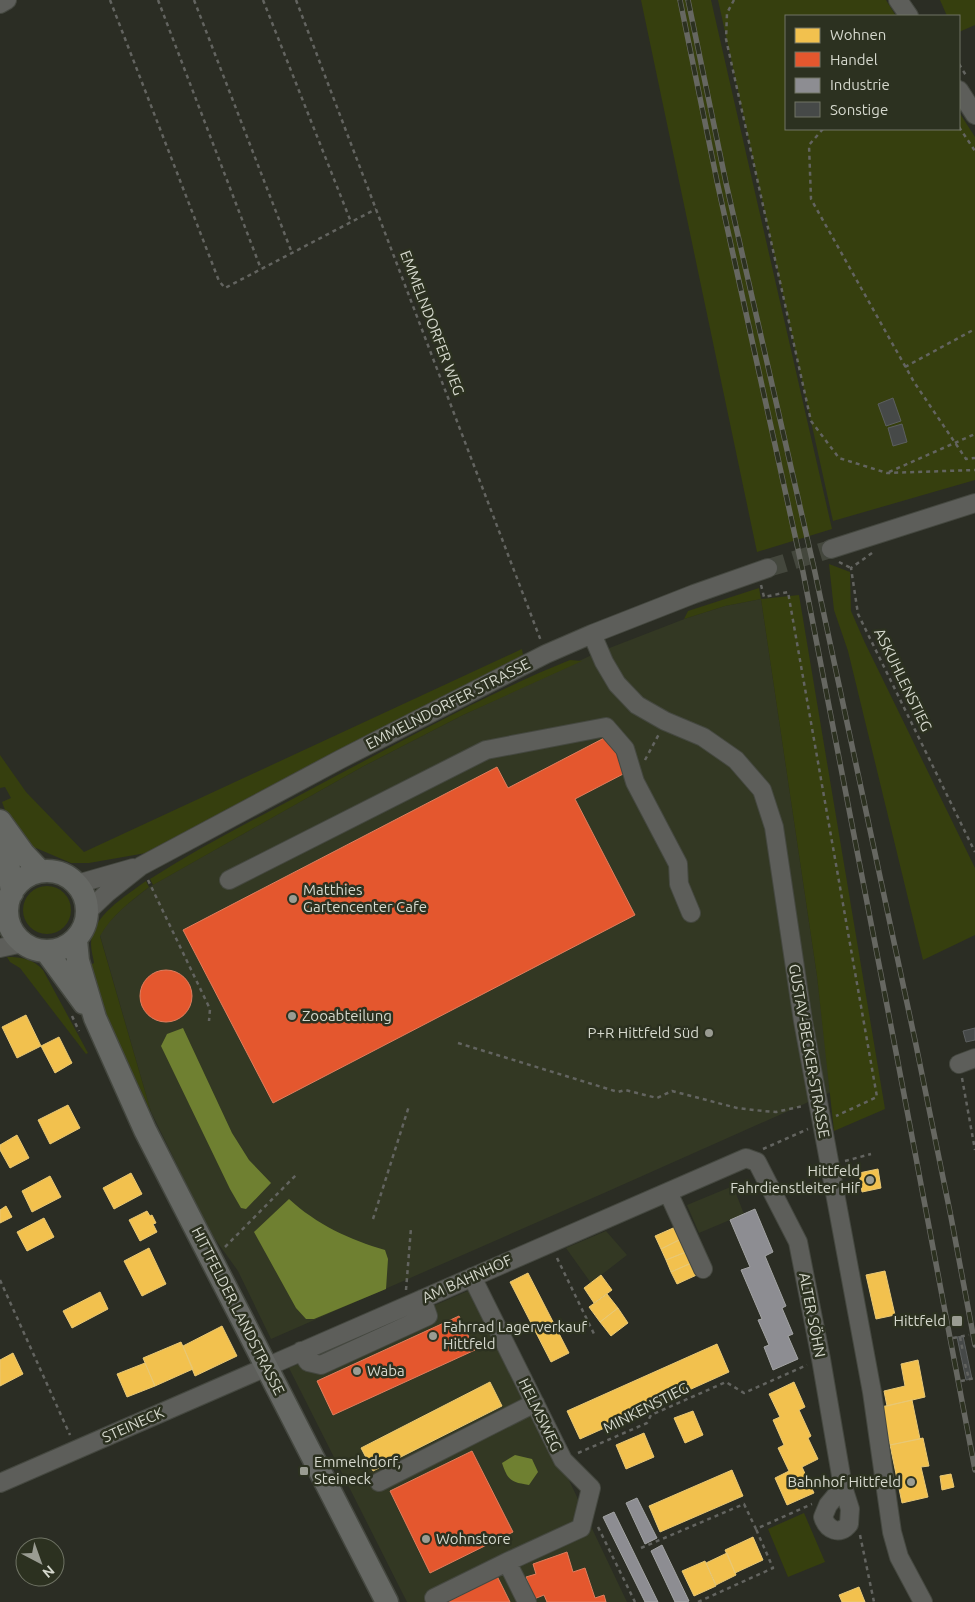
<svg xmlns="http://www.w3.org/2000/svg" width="975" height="1602" viewBox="0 0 975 1602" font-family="Ubuntu,sans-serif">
  <rect width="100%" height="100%" fill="#2b2d24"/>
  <path fill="#333823" d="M761 599 817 976 831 1092 604 1193 271 1339 238 1271 210 1232 151 1112 100 935 107 924 124 907 149 887 362 767 463 715 594 654 687 618 725 606Z
    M733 1186 744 1214 699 1233 687 1205Z
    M606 1231 627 1255 591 1283 566 1248Z
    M477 1287 627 1602H407L289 1368Z"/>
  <path fill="#363f0e" d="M641 0H711L832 529 757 552Z
    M718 0H886L896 16H786V129H959V112L975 137V480L833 521Z
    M940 0H975V25L959 32V16H947Z
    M829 564 850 572 851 611 865 643 975 868V935L923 960 848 651 834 610Z
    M759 588 761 599 799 595 885 1109 834 1131 817 976 761 599 725 606 684 619 688 611Z
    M522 649 523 655 146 853 89 863H71L36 848H30L8 818 2 802 11 798 5 787 0 788V755L26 792 84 852Z
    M570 660 582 661 463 715 362 767 153 885 150 879C208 842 271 811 332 778 410 737 488 693 570 660Z
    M146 881 149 887C130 902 112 915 100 936L151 1112 103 1010 86 967 94 963C93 957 91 950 91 944 91 916 126 896 146 881Z
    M23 910a24 24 0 1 1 48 0a24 24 0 1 1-48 0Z
    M7 957C22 957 33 959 43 970L88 1053 86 1054 20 968 10 962Z
    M804 1513 825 1562 788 1577 768 1529Z"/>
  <path fill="#6f8031" d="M183 1028 232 1133 249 1160 271 1183 246 1209 241 1208 230 1189 161 1046 167 1034Z
    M289 1199C316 1224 350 1240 385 1250L388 1259 386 1289 314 1319H306L296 1308 254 1232Z
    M515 1455 532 1459 538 1472 529 1485C511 1482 508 1481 502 1463Z"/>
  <path fill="#f2c14e" stroke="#e9c874" d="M26 1015 41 1046 17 1058 2 1027Z
    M59 1037 72 1063 55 1073 41 1046Z
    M68 1105 80 1128 50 1144 38 1120Z
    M17 1135 29 1158 10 1168 0 1150V1145Z
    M878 1169 881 1188 862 1192 859 1173Z
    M131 1173 142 1194 114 1209 103 1188Z
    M50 1176 61 1197 32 1212 22 1191Z
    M6 1206 12 1217 0 1223V1210Z
    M147 1211 150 1216 152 1215 156 1223 153 1224 157 1232 140 1241 129 1220Z
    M44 1218 54 1237 27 1251 17 1232Z
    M680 1225 685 1237 661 1249 655 1236Z
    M685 1237 691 1250 666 1260 661 1249Z
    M149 1248 166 1284 142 1296 124 1261Z
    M691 1250 696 1261 671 1272 666 1260Z
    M696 1261 701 1273 677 1284 671 1272Z
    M885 1271 895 1315 876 1319 866 1275Z
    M528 1273 569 1353 551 1362 510 1282Z
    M601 1275 612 1290 594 1303 584 1288Z
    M100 1292 108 1309 72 1328 63 1311Z
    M607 1294 618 1308 600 1322 589 1307Z
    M618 1308 628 1323 611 1336 600 1322Z
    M222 1326 237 1356 195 1376 183 1346Z
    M181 1342 193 1369 155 1386 143 1358Z
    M717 1344 729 1372 580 1439 567 1411Z
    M13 1353 23 1374 0 1386V1360Z
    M918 1360 925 1397 887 1406 884 1391 905 1386 901 1364Z
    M145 1363 155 1386 127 1397 117 1374Z
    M490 1382 502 1406 373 1471 361 1448Z
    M794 1382 805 1407 799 1410 811 1436 808 1438 818 1459 802 1467 814 1493 787 1505 775 1478 789 1471 778 1448 784 1445 773 1420 780 1417 769 1394Z
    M912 1400 920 1439 890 1445 881 1407Z
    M693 1411 703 1435 685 1443 674 1418Z
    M644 1433 654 1457 626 1469 616 1445Z
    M923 1438 929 1466 921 1467 928 1497 902 1503 890 1445Z
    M732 1470 743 1496 660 1532 649 1506Z
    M951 1474 954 1487 942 1490 940 1476Z
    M753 1537 763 1560 735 1573 725 1550Z
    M727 1553 736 1575 716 1585 706 1563Z
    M705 1561 716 1586 694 1596 682 1571Z
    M859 1587 865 1602H842L839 1595Z"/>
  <path fill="#e4572e" stroke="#e07e5e" d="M608 736 627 772 575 799 635 915 273 1103 183 930 497 767 508 788Z
    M140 996a26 26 0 1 1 52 0a26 26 0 1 1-52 0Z
    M459 1316 475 1350 333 1415 317 1381Z
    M472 1451 513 1532 430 1573 390 1491Z
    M567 1552 573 1572 585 1568 595 1598 604 1595 606 1602H547L544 1595 534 1599 526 1577 536 1574 533 1564Z
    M497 1576 510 1602H445Z"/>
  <path fill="#8d8d92" stroke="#a3a4a4" d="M755 1209 773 1252 765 1256 786 1306 782 1308 793 1334 788 1336 798 1359 773 1370 764 1347 769 1345 758 1320 762 1319 741 1270 750 1267 730 1220Z
    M637 1498 657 1538 645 1544 626 1503Z
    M614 1512 658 1602H645L603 1517Z
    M662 1545 689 1601 687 1602H675L651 1551Z"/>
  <path fill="#464948" stroke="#5c5f5f" d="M893 398 901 421 886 426 878 404Z
    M902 424 907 442 893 446 888 428Z
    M975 1028V1040L966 1042 963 1031Z
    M963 1336 972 1379 966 1380 957 1337Z"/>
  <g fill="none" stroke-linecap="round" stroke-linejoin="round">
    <path stroke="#44473d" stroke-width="18" stroke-dasharray="18 9" stroke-linecap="butt" d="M768 568 831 549"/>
    <defs>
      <path id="minor" d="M898 0 909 16
        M0 4 7 0
        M959 90 975 115
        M831 549 975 503
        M592 634 604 662 617 684 637 705 665 721 703 737 736 760 762 790 774 827 803 1021 872 1392 892 1532 899 1557 923 1602
        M229 880 486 750 606 727 625 749 635 782 678 864 679 884 691 913
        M77 884 133 868
        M88 911 107 893 141 866 341 759 546 654 592 634 694 594 768 568
        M0 922 8 914
        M0 948 23 943
        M959 1064 975 1058
        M668 1192 703 1269
        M301 1351 308 1362 321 1365 428 1316 422 1299
        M379 1482 535 1403
        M0 1483 746 1158 757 1162 798 1242 821 1359 843 1487 850 1509 849 1524C840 1536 827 1530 823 1517L828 1505 843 1487
        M507 1562 527 1602
        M436 1602 434 1598 507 1562 581 1528 591 1488 563 1460 472 1277"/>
      <path id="major" d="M0 821 23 853 40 871
        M0 841 8 861 12 893
        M7 911a40 40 0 1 1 80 0a40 40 0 1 1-80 0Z
        M76 940 78 961 95 1018 145 1130 387 1602
        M46 951 84 1003"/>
    </defs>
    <use href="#minor" stroke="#454840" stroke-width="20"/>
    <use href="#major" stroke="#454840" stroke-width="25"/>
    <path stroke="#636460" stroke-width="2.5" stroke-dasharray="4 4" stroke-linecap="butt" d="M110 0 219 281 225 288 376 209
      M158 0 261 269
      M194 0 292 253
      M263 0 351 222
      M296 0 541 641
      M734 0 727 13 726 39 811 421 839 458 887 473 975 470
      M959 64 967 77
      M959 127 975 151
      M823 129 809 145 811 199 914 382 966 459 975 458
      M905 367 975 329
      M889 472 975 434
      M872 553 851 568 858 614 975 852
      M839 562 851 568
      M761 585 764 597 788 592 877 1097 836 1116
      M645 760 659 734
      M56 863 69 870
      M148 880 210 1009 209 1021
      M72 1016 79 1031
      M458 1043 618 1092 625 1090 657 1098 672 1091 737 1108 763 1111 776 1112 803 1106
      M962 1078 975 1150
      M763 1149 808 1129
      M845 1161 871 1154
      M373 1219 409 1106
      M225 1247 296 1175
      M557 1258 595 1336
      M0 1280 70 1435
      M406 1290 411 1228
      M960 1337 963 1352
      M953 1338 969 1335
      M965 1364 969 1379
      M961 1381 975 1378
      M578 1453 647 1423 651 1415 726 1382 744 1393 807 1365
      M858 1486 869 1481
      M598 1527 635 1602
      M860 1535 874 1602
      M641 1548 744 1504 756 1529 812 1504
      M698 1602 773 1568 756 1529"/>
    <use href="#minor" stroke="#5d5e5a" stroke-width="18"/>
    <use href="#major" stroke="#666864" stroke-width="22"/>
    <defs>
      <path id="rail" d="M680 0 718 186 803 572 896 1052 975 1470
        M688 0 726 183 814 568 916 1045 951 1217 975 1345"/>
    </defs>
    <use href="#rail" stroke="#666761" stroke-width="5.5"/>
    <use href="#rail" stroke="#2c3120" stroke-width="4" stroke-dasharray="11" stroke-linecap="butt"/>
  </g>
  <g fill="#9a9c92" stroke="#2c3120" stroke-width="2">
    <circle cx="293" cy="899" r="5"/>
    <circle cx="292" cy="1016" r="5"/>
    <circle cx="709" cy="1033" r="5"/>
    <circle cx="870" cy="1180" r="5"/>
    <rect x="951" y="1315" width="12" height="12" rx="2.5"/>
    <circle cx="433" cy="1336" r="5"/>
    <circle cx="357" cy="1371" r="5"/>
    <rect x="299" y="1466" width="10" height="10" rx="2.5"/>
    <circle cx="911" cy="1482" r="5"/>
    <circle cx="426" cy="1539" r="5"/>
  </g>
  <g text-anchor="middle" stroke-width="5" stroke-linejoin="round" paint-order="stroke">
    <g font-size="15" fill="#d5d8cd" stroke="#2c3120">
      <text transform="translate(432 323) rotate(69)" y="5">EMMELNDORFER WEG</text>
      <text transform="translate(903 680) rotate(64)" y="5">ASKUHLENSTIEG</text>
      <text transform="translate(448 704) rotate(-27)" y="5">EMMELNDORFER STRASSE</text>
      <text transform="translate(809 1051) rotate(80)" y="5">GUSTAV-BECKER-STRASSE</text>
      <text transform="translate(467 1279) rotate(-24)" y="5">AM BAHNHOF</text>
      <text transform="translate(238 1311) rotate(63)" y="5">HITTFELDER LANDSTRASSE</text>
      <text transform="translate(812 1315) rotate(79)" y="5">ALTER SÖHN</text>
      <text transform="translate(646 1408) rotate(-27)" y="5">MINKENSTIEG</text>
      <text transform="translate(540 1415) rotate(64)" y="5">HELMSWEG</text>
      <text transform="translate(133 1425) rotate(-24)" y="5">STEINECK</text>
    </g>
    <g font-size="15" fill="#d5d8cd" stroke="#2c3120" text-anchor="start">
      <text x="303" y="895">Matthies<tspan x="303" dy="17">Gartencenter Cafe</tspan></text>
      <text x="302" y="1021">Zooabteilung</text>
      <text x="699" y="1038" text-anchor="end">P+R Hittfeld Süd</text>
      <text x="860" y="1176" text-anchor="end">Hittfeld<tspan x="860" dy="17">Fahrdienstleiter Hif</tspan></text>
      <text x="946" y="1326" text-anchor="end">Hittfeld</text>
      <text x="443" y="1332">Fahrrad Lagerverkauf<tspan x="443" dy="17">Hittfeld</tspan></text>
      <text x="367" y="1376">Waba</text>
      <text x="314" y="1467">Emmelndorf,<tspan x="314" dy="17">Steineck</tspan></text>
      <text x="901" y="1487" text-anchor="end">Bahnhof Hittfeld</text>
      <text x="436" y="1544">Wohnstore</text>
    </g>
  </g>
  <rect x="785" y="15" width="175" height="115" fill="#2c3120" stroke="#707465"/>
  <rect x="795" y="28" width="25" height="15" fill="#f2c14e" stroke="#707465"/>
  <text x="830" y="40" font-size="15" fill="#d5d8cd">Wohnen</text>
  <rect x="795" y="52" width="25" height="15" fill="#e4572e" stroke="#707465"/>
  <text x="830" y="65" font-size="15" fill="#d5d8cd">Handel</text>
  <rect x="795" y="78" width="25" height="15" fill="#8d8d92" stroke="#707465"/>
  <text x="830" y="90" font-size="15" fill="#d5d8cd">Industrie</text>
  <rect x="795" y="102" width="25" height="15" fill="#464948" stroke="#707465"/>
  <text x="830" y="115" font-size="15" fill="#d5d8cd">Sonstige</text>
  <g transform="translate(40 1562) rotate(139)"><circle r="24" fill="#2c3120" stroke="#707465"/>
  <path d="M0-4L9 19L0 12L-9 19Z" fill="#9a9c92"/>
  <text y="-8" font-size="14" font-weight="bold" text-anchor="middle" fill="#d5d8cd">N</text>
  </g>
</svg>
